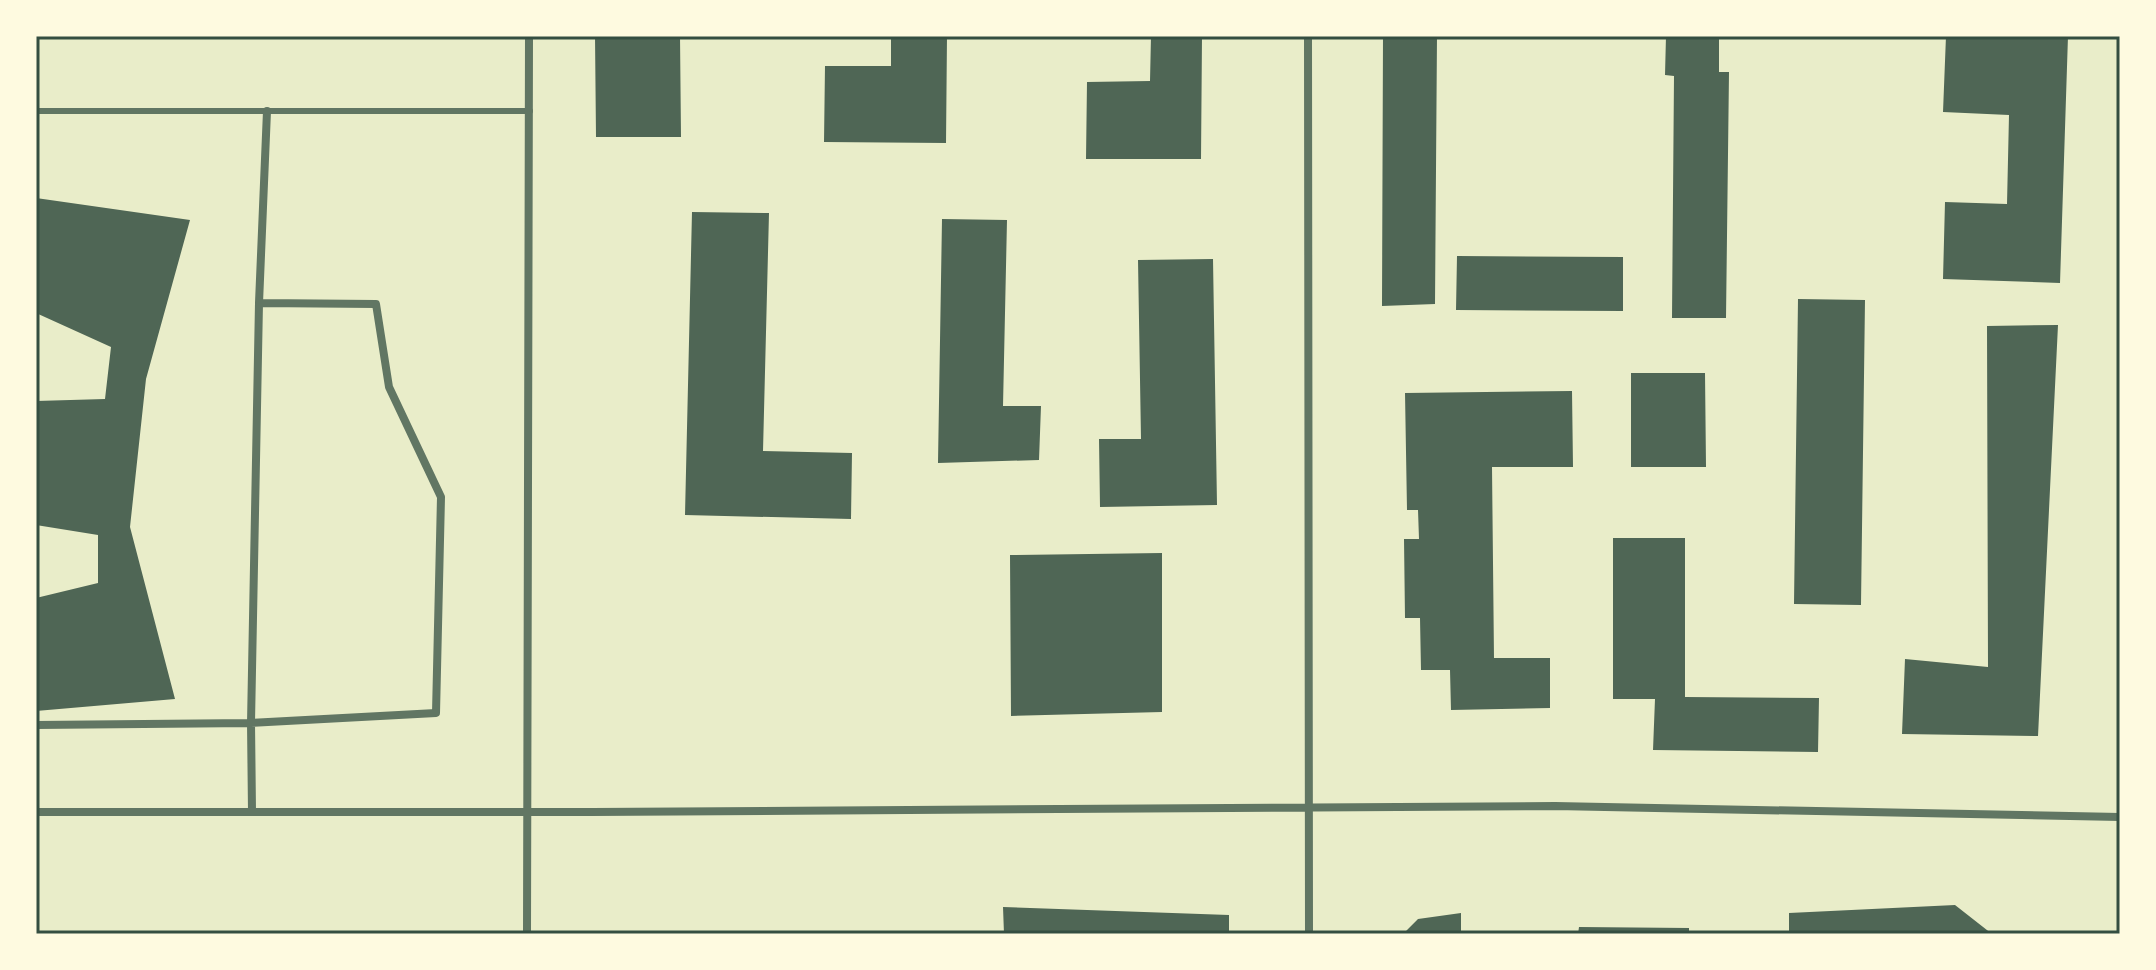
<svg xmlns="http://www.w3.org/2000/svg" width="2156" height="970" viewBox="0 0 2156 970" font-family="'PT Sans Narrow',sans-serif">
  <rect width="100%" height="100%" fill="#e9edc9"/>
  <path fill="#4f6655" d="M595 36H680L681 137H596Z
    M891 36H947L946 143 824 142 825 66H891Z
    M1151 36H1202L1201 159H1086L1087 82 1150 81Z
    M1383 36H1437L1435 304 1382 306Z
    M1666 36H1719V72H1729L1726 318H1672L1674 76 1665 75Z
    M1946 36H2068L2060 283 1943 279 1945 202 2007 204 2009 115 1943 112Z
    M36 198 190 220 146 379 130 527 175 699 36 711V598L98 583V535L36 525V401L105 399 111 347 36 313Z
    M692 212 769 213 763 451 852 453 851 519 685 515Z
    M942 219 1007 220 1003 406H1041L1039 460 938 463Z
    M1457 256 1623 257V311L1456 310Z
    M1213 259 1217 505 1100 507 1099 439H1141L1138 260Z
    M1798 299 1865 300 1861 605 1794 604Z
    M2058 325 2038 736 1902 734 1905 659 1988 667 1987 326Z
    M1631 373H1705L1706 467H1631Z
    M1572 391 1573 467H1492L1494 658H1550V708L1451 710 1450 670H1421L1420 618H1405L1404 539H1419L1418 510H1407L1405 393Z
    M1613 538H1685V697L1819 698 1818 752 1653 750 1655 699H1613Z
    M1162 553V712L1011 716 1010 555Z
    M1955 905 1992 934H1789V913Z
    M1003 907 1229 915V934H1004Z
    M1461 913V934H1403L1418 919Z
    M1579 927 1689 928V934H1578Z"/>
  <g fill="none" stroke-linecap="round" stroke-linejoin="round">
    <path stroke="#617663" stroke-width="6" d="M36 111H530"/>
    <path stroke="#617663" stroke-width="8" d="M1308 36 1309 934
      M36 725 251 723 436 713 441 497 389 387 376 304 259 303 267 111
      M252 811 251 723 259 303
      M36 812H592L1555 806 2120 817
      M527 934 529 36"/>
  </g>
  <rect width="2156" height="970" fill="none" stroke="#fefae0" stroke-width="76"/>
  <rect x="38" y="38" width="2080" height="894" fill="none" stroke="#344e41" stroke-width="3"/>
</svg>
